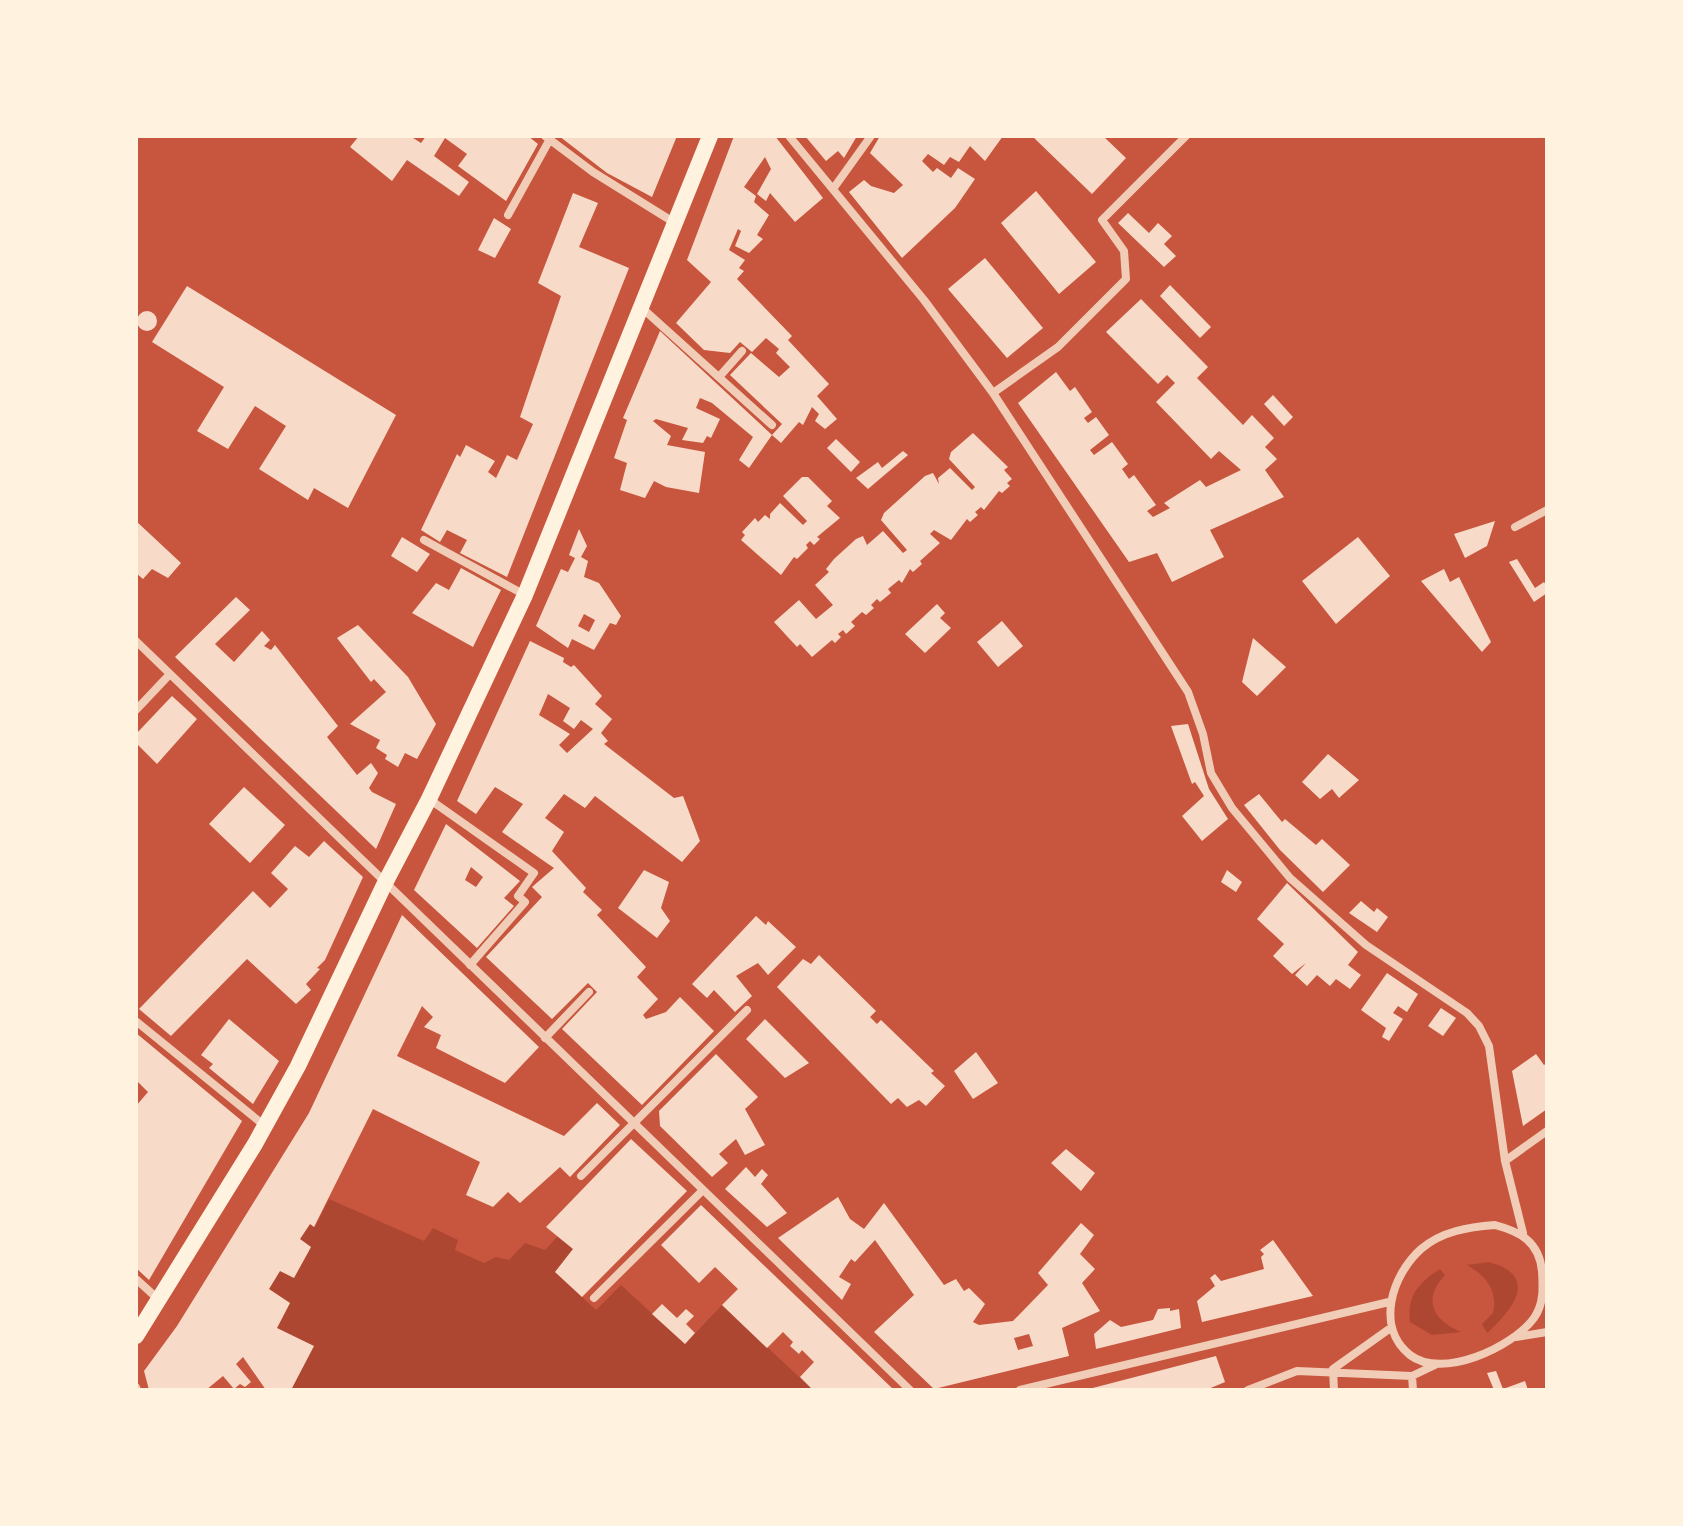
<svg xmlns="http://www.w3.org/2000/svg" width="1683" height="1526" viewBox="0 0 1683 1526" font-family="Lora,serif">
  <rect width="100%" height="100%" fill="#c8553d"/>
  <path fill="#ae4732" d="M329 1199 424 1241 433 1228 458 1240 455 1250 484 1263 496 1257 509 1260 525 1243 545 1250 558 1236 573 1249 555 1272 596 1310 621 1285 685 1344 722 1305 813 1390H291L313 1347 277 1328 290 1303 269 1289 280 1271 294 1277 311 1248 300 1239 310 1224 315 1227Z
    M1489 1262C1540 1276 1513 1309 1487 1333L1482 1324 1493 1313C1498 1290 1486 1276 1467 1265Z
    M1440 1269 1445 1275C1422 1300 1433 1320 1461 1332L1432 1335 1410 1322C1407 1296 1418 1283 1440 1269Z"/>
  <path fill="#f7dbc8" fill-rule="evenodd" d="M359 136H410L421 143 426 136H528L538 144 506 201 458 166 467 154 445 138 434 156 469 182 459 196 407 160 392 181 350 147Z
    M559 136H677L652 197 607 173Z
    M734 136H775L823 198 795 222 770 193 766 201 757 194 771 169 765 157 744 187 756 196 754 202 769 215 757 235 763 239 749 253 735 246 741 231 738 229 729 250 745 260 739 268 744 271 737 279 792 336 788 340 829 384 817 396 837 419 825 429 815 421 819 414 812 407 803 425 799 422 781 443 772 435 782 424 730 375 751 353 779 377 790 367 776 353 779 349 766 338 752 352 740 342 730 353 704 350 676 323 711 282 687 260Z
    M805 136H857L844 158 838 151 826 161Z
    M880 136H1003L985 161 970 146 959 162 950 157 944 165 928 154 922 161 933 172 937 168 951 178 958 168 975 179 955 208 902 258 849 192 864 180 871 186 894 193 903 185 870 153Z
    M1032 136H1103L1126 158 1092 194Z
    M1036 191 1096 262 1059 294 1001 223Z
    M573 193 598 203 579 247 629 268 507 577 460 553 467 540 447 530 440 542 421 530 457 454 460 457 466 445 495 461 488 472 496 478 507 455 517 460 533 424 520 417 561 296 538 283Z
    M1128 213 1149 233 1158 223 1172 236 1164 244 1176 256 1164 267 1118 223Z
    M494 218 511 229 495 258 478 250Z
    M985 258 1043 328 1007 358 948 289Z
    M1170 285 1211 327 1200 338 1160 296Z
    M187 286 396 415 348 508 314 488 308 500 259 469 286 426 255 406 228 449 197 431 224 387 152 342Z
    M1141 299 1208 367 1197 378 1243 425 1252 415 1274 438 1265 447 1277 459 1265 470 1284 497 1210 530 1224 557 1172 582 1157 553 1129 562 1018 403 1056 372 1070 391 1075 387 1092 412 1084 418 1088 423 1096 417 1109 435 1090 450 1094 455 1112 442 1128 464 1122 469 1129 479 1134 475 1156 505 1147 511 1153 517 1170 508 1164 503 1200 480 1206 487 1241 470 1219 451 1211 459 1156 402 1175 383 1167 375 1158 384 1106 332Z
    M137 321a10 10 0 1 1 20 0a10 10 0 1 1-20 0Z
    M660 331 772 435 749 468 739 460 753 437 712 403 700 398 696 408 720 419 711 438 707 436 703 443 682 440 688 428 656 419 653 421 671 436 667 445 705 452 699 493 666 487 654 481 645 498 620 490 627 463 614 458 627 420 623 418Z
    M1273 395 1293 417 1284 426 1264 404Z
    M973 433 1008 467 1004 470 1012 479 1007 483 1010 486 1002 493 999 491 984 510 981 507 975 512 978 515 970 522 967 519 951 540 934 530 930 534 940 543 920 561 922 564 913 572 910 569 902 583 899 580 888 589 891 593 880 602 877 599 871 605 874 608 866 615 862 612 851 622 855 626 846 634 843 630 838 634 841 637 835 643 832 640 812 657 800 644 797 647 774 622 799 600 816 619 833 605 815 585 829 572 826 569 834 559 856 539 863 536 867 545 883 531 903 553 907 550 881 520 884 513 925 476 933 473 939 484 938 478 950 468 972 490 975 487 949 459 951 452Z
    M836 439 860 462 851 472 827 448Z
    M903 451 908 455 868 489 856 478 878 462 882 468Z
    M802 477H808L832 501 827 506 840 518 817 537 820 539 814 545 810 541 806 545 808 548 797 559 794 557 781 575 741 540 745 535 742 532 755 518 758 522 765 515 770 519V514L780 503 803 525 807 521 783 496Z
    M136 521 181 563 168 578 152 569 143 579 136 573Z
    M1495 521 1487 546 1465 558 1454 534Z
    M579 529 587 546 581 557 588 561 584 577 599 583 621 616 616 625 610 623 594 650 572 639 568 648 536 626 561 569 568 572 575 558 569 555ZM584 614 595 620 589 632 578 626Z
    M402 537 430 554 417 572 391 556Z
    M1358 537 1390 576 1336 624 1302 581Z
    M1517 559 1535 588 1544 582 1547 587V593L1534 602 1509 562Z
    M461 568 501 590 473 647 412 613 436 583 449 590Z
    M1444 569 1450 582 1459 577 1491 642 1482 652 1421 581Z
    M236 597 250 610 215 644 234 662 262 631 270 640 264 646 271 650 275 645 338 726 327 737 357 775 371 763 378 773 369 788 372 792 396 804 376 849 175 657Z
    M937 604 945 613 940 618 951 628 925 653 905 634Z
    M1002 621 1023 646 998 667 977 642Z
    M358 625 408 677 436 724 417 759 405 753 398 767 385 759 387 755 376 748 380 740 350 724 386 692 374 679 371 682 337 638Z
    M1253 638 1286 667 1257 696 1242 682Z
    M530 641 564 658 563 662 571 667 574 665 602 696 595 704 612 719 601 733 608 741 604 744 674 798 683 796 700 841 682 862 595 796 585 808 564 794 545 818 564 832 552 851 586 888 583 892 602 910 597 915 646 967 637 977 658 999 643 1015 646 1019 666 1012 680 997 714 1031 642 1105 562 1029 597 992 588 983 552 1019 486 957 542 897 532 887 554 868 502 832 523 804 495 787 476 814 457 801ZM548 694 570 708 563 721 574 729 581 720 593 729 567 753 559 745 570 734 539 715Z
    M172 696 197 719 157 764 136 743V734Z
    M1188 724 1209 789 1228 819 1202 841 1182 816 1204 796 1195 782 1192 784 1171 726Z
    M1328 754 1359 780 1339 798 1332 789 1320 799 1302 782Z
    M244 787 285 825 250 863 209 824Z
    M1259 794 1282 822 1285 819 1316 845 1322 839 1350 865 1323 892 1280 850 1244 805Z
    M446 824 520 881 504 898 514 906 477 948 414 890ZM471 867 483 877 476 887 465 880Z
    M324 841 363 877 325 960 317 968 320 969 306 984 311 990 296 1004 247 959 171 1036 139 1009 253 891 270 908 288 889 271 873 295 846 309 857Z
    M644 870 669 882 661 908 670 921 657 938 618 908Z
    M1227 870 1242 882 1236 892 1221 882Z
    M1287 883 1358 952 1348 965 1361 975 1350 989 1336 979 1330 986 1317 975 1307 986 1295 975 1306 963 1292 974 1273 956 1284 944 1257 919Z
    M1361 901 1374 912 1377 908 1388 917 1377 932 1349 913Z
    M402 915 539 1047 505 1083 436 1048 441 1035 424 1027 433 1017 422 1006 397 1056 564 1136 597 1103 620 1125 570 1177 560 1167 520 1203 508 1192 493 1207 466 1195 480 1162 373 1109 314 1227 310 1224 300 1239 311 1247 294 1278 280 1271 269 1289 290 1303 277 1328 314 1346 291 1390H266L243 1357 236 1364 251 1382 245 1387 240 1384 234 1389 223 1376 206 1390H149L144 1371 177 1326 309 1113Z
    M756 916 766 925 768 921 796 947 768 975 758 963 736 976 752 996 735 1012 714 990 707 998 692 984Z
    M819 955 876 1011 870 1017 877 1024 881 1020 934 1071 931 1073 945 1086 926 1106 919 1100 907 1107 898 1098 891 1104 777 987 803 959 811 964Z
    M1387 973 1418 994 1407 1012 1398 1006 1393 1013 1403 1019 1389 1041 1382 1037 1386 1028 1361 1010Z
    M1441 1008 1456 1018 1443 1036 1428 1026Z
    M229 1019 279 1061 253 1104 209 1068 213 1064 201 1055Z
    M765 1019 809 1063 785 1078 746 1039Z
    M136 1033 242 1121 149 1280 136 1268V1106L148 1092 136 1080Z
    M976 1052 998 1083 973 1099 954 1071Z
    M716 1054 758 1097 745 1109 765 1145 745 1155 736 1139 719 1154 728 1163 712 1177 660 1126 659 1111Z
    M1536 1054 1544 1065 1547 1063V1109L1523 1126 1512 1071Z
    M631 1139 687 1191 582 1297 555 1272 573 1249 546 1227Z
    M1066 1149 1095 1173 1081 1191 1051 1163Z
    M746 1167 755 1177 762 1169 768 1175 761 1184 787 1213 767 1227 725 1189Z
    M838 1197 850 1219 864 1229 884 1203 944 1285 956 1279 964 1291 969 1288 985 1304 973 1322 979 1325 1013 1321 1048 1285 1038 1273 1081 1223 1094 1235 1080 1254 1095 1269 1082 1283 1100 1311 1062 1328 1069 1356 934 1389 874 1332 914 1295 875 1240 855 1262 851 1259 839 1277 851 1284 842 1300 778 1238ZM1029 1334 1033 1346 1018 1350 1014 1338Z
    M701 1205 894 1390H813L800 1377 814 1362 802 1350 799 1354 790 1346 793 1342 783 1332 767 1348 722 1305 738 1289 715 1267 699 1283 661 1245Z
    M1273 1240 1313 1296 1202 1322 1197 1301 1215 1286 1210 1278 1215 1274 1221 1281 1264 1269 1261 1257 1264 1254 1260 1250Z
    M662 1304 677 1318 686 1309 694 1316 686 1324 695 1333 685 1344 652 1314Z
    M1170 1308V1311L1179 1309 1181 1328 1096 1349 1094 1334 1110 1320 1121 1327 1153 1320 1158 1309Z
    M1216 1356 1225 1382 1206 1390H1085Z
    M1496 1371 1503 1389 1525 1381 1528 1390H1494L1487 1373Z"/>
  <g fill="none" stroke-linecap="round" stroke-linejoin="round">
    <path stroke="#f1ccb7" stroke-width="8" d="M545 136 593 172 675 223
      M789 136 924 300 993 393 1188 692 1203 734 1211 773 1232 808 1290 878 1366 945 1467 1013 1479 1026 1489 1046 1505 1161 1523 1233
      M833 189 871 136
      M508 215 550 139
      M642 308 772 425
      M719 377 742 351
      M993 393 1058 347 1126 279 1124 251 1102 220 1186 136
      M1515 527 1547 510
      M424 540 525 595
      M136 641 910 1390
      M136 710 170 674
      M429 799 534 873 518 896 525 902 470 965
      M137 1022 265 1126
      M545 1038 589 992
      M1505 1161 1547 1131
      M581 1176 747 1010
      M1495 1225C1521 1232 1539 1242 1542 1271 1543 1287 1544 1304 1534 1318 1513 1347 1442 1380 1410 1355 1375 1327 1392 1275 1421 1249 1442 1231 1469 1227 1495 1225Z
      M136 1279 158 1299
      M594 1298 703 1190
      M1516 1337 1547 1332
      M1333 1369 1392 1327
      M1333 1370 1334 1390
      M1412 1376 1413 1390
      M136 1387 137 1390
      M1020 1390 1389 1302
      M1248 1390 1297 1371 1412 1376 1437 1364"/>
    <path stroke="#fff3e0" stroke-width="16" d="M136 1336 255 1144 298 1066 385 883 429 799 525 595 710 136"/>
  </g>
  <rect width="1683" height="1526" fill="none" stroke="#fff3e0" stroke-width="276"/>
</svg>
